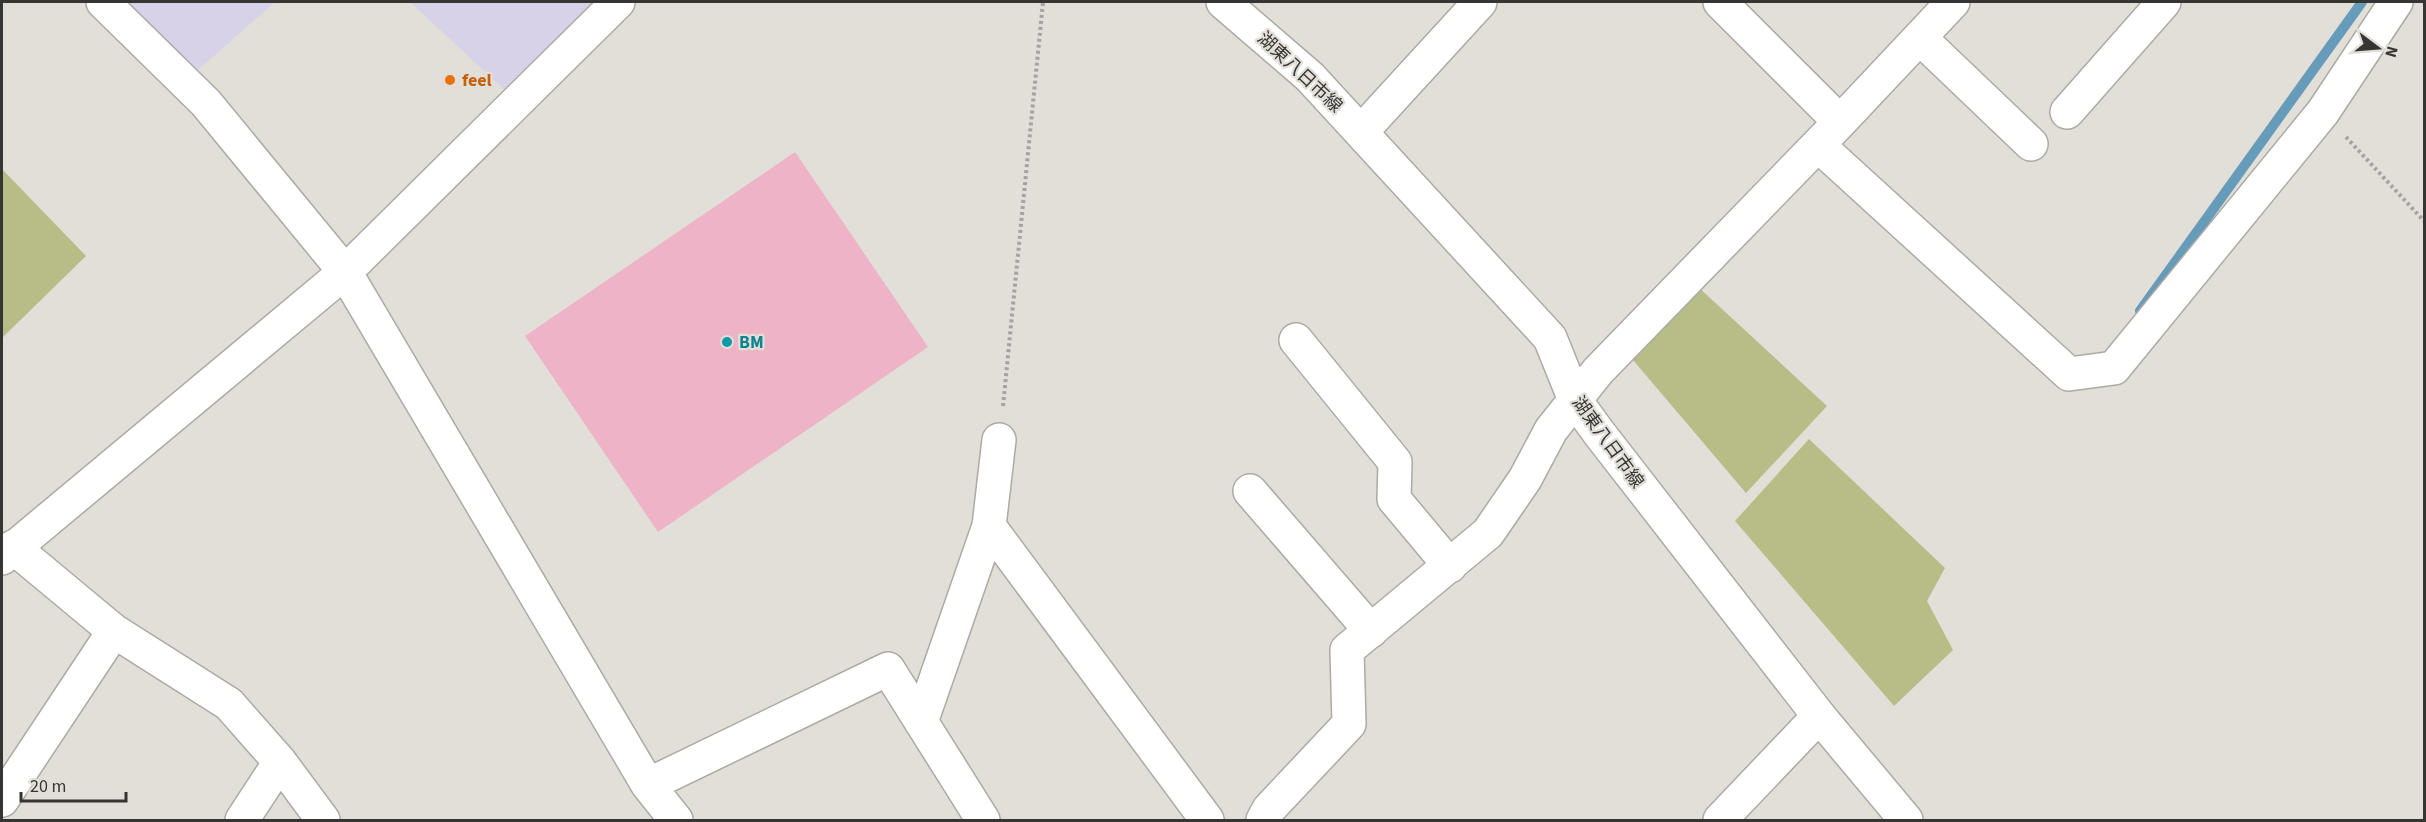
<svg xmlns="http://www.w3.org/2000/svg" width="2426" height="822" viewBox="0 0 2426 822" font-family="'Source Sans 3','Noto Sans JP',sans-serif">
  <rect width="100%" height="100%" fill="#e2dfd8"/>
  <path fill="#d7d2e7" d="M111 2H275L189 78Z
    M410 2H605L511 96Z"/>
  <path fill="#b8bd88" d="M2 169 86 256 2 338Z
    M1696 285 1827 406 1746 493 1627 353Z
    M1809 439 1945 568 1927 601 1953 650 1894 706 1735 521Z"/>
  <g fill="none" stroke-linecap="round" stroke-linejoin="round">
    <path stroke="#669bba" stroke-width="10" d="M2140 311 2362 2"/>
  </g>
  <path fill="#eeb3c7" d="M795 152 928 347 658 532 525 336Z"/>
  <g fill="none" stroke-linecap="round" stroke-linejoin="round">
    <defs>
      <path id="minor" d="M103 2 206 103 345 272 648 785 676 820
        M1720 2 1840 122
        M1920 38 2031 144
        M2067 112 2164 2
        M1361 132 1480 2
        M1818 145 2069 374 2114 368 2323 112 2396 2
        M1296 340 1395 462 1394 499 1450 566
        M1250 491 1371 631
        M989 526 1207 820
        M13 547 114 631 229 704 280 762 323 820
        M2 558 345 272 618 2
        M921 722 989 526 999 440
        M648 785 888 669 983 820
        M2 800 114 631
        M242 820 280 762
        M1263 820 1269 809 1349 724 1347 650 1488 533 1525 479 1551 430 1598 371 1840 122 1953 2
        M1720 820 1819 716"/>
      <path id="major" d="M1223 2 1310 77 1550 338 1575 400 1599 433 1819 716 1906 820"/>
    </defs>
    <use href="#minor" stroke="#adaaa3" stroke-width="36"/>
    <use href="#major" stroke="#adaaa3" stroke-width="36"/>
    <path stroke="#a6a39e" stroke-width="4" stroke-dasharray="3 3" stroke-linecap="butt" d="M2346 137 2424 221
      M1003 406 1043 2"/>
    <use href="#minor" stroke="#fff" stroke-width="33"/>
    <use href="#major" stroke="#fff" stroke-width="33"/>
  </g>
  <circle fill="#e8710a" stroke="#e2dfd8" stroke-width="2" cx="450" cy="80" r="6"/>
  <circle fill="#0f9aa8" stroke="#e2dfd8" stroke-width="2" cx="727" cy="342" r="6"/>
  <g text-anchor="middle" stroke-width="4.5" stroke-linejoin="round" paint-order="stroke">
    <g font-size="18" fill="#373533" stroke="#e2dfd8">
      <text transform="translate(1300 72) rotate(43)" y="6">湖東八日市線</text>
      <text transform="translate(1608 442) rotate(54)" y="6">湖東八日市線</text>
    </g>
    <g font-size="18" font-weight="bold" fill="#c56008" stroke="#e2dfd8" text-anchor="start">
      <text x="462" y="86">feel</text>
    </g>
    <g font-size="18" font-weight="bold" fill="#0d838f" stroke="#e2dfd8" text-anchor="start">
      <text x="739" y="348">BM</text>
    </g>
  </g>
  <rect width="2426" height="822" fill="none" stroke="#373533" stroke-width="6"/>
  <g transform="translate(2378 48) rotate(106)" stroke="#e2dfd8" stroke-width="4.5" paint-order="stroke">
  <path d="M0-4.5L10 22L0 15L-10 22Z" fill="#373533"/>
  <text y="-9" font-size="16" font-weight="bold" text-anchor="middle" fill="#373533">N</text>
  </g>
  <path d="M21 792v9h105v-9" fill="none" stroke="#373533" stroke-width="3"/>
  <text x="30" y="792" font-size="18" fill="#373533" stroke="#e2dfd8" stroke-width="4.5" paint-order="stroke">20 m</text>
</svg>
